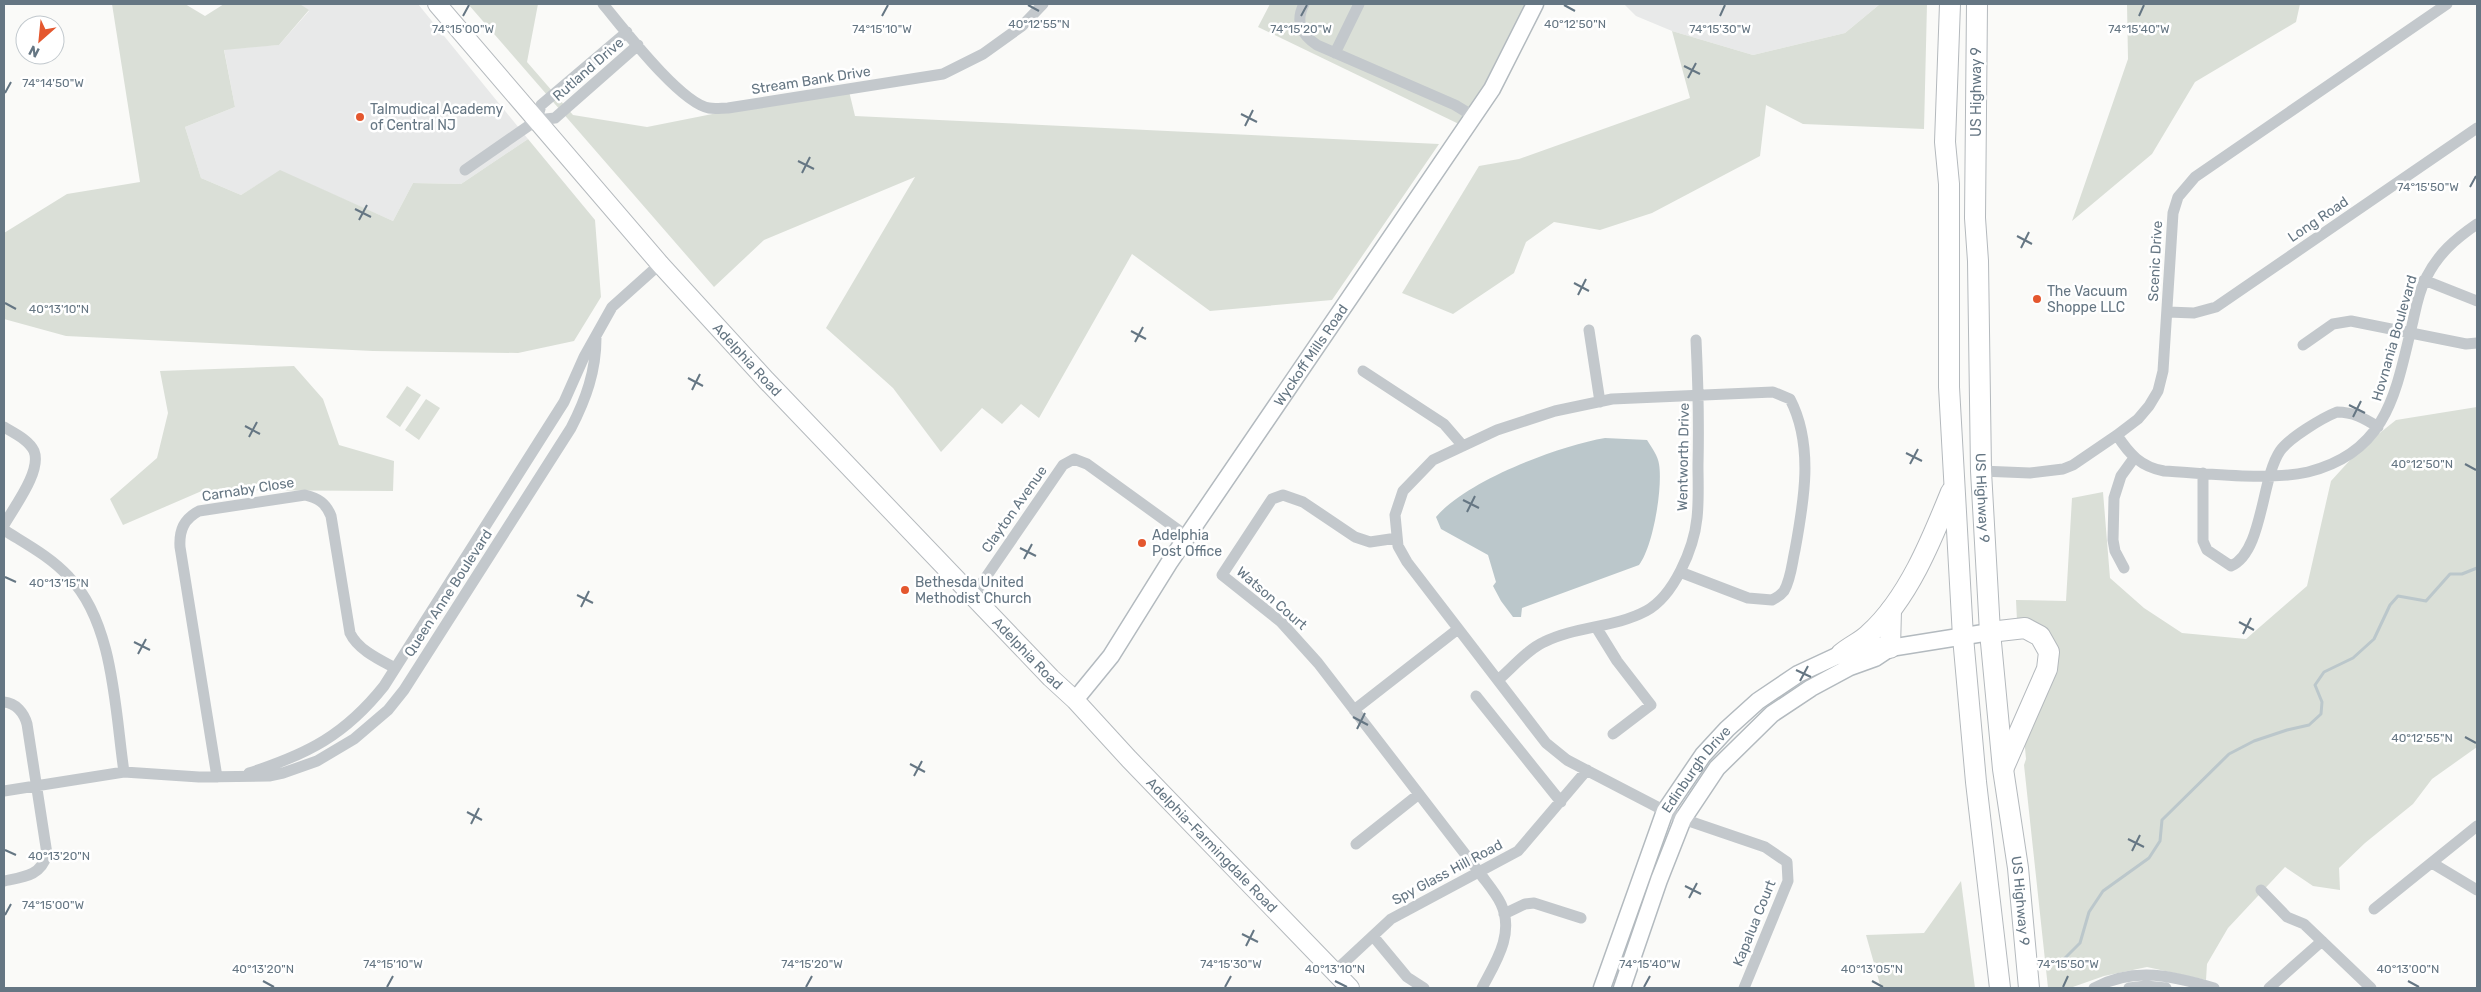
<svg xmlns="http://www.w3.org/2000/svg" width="2481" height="992" viewBox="0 0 2481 992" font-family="Rubik,sans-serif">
  <rect width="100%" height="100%" fill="#fafaf8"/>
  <path fill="#e8e9e9" d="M300 4H418L528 139 461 184 413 183 393 221 280 171 241 195 201 178 185 127 235 107 224 49 279 45 309 11Z
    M1624 4H1880L1845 33 1753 55 1672 31 1636 16Z"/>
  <path fill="#dadfd7" d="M112 4H185L205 16 224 4H300L309 10 279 45 224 50 235 107 185 127 201 178 241 195 280 170 393 221 413 183 461 184 528 139 595 220 601 297 574 341 518 353 373 351 66 336 4 319V233L67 194 140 182Z
    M468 4H538L527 62 573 115 647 127 848 87 855 116 1439 144 1332 300 1210 311 1132 254 1039 418 1021 404 1002 424 982 408 941 452 893 388 826 328 915 177 764 240 714 287Z
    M1270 4H1525L1463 126 1258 27Z
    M1880 4H1927L1924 129 1803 124 1766 105 1760 156 1652 213 1600 230 1554 222 1526 242 1514 273 1453 314 1402 293 1479 166 1519 159 1690 98 1672 31 1753 55 1845 33Z
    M2127 4H2300L2296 22 2195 82 2152 154 2072 221 2128 59Z
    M294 366 323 399 339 445 394 461 393 491 204 490 123 525 110 499 157 458 168 413 160 371Z
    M407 386 421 395 400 427 386 417Z
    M426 399 440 408 419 440 405 430Z
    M2477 407V747L2432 779 2413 804 2365 843 2339 868 2340 890 2313 886 2285 867 2228 928 2207 964 2206 980 2147 967 2104 976 2070 988H2048L2024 765 2026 759 2024 737 2055 667 2017 621 2016 600 2066 601 2072 498 2103 492 2110 578 2144 608 2182 633 2246 639 2307 586 2331 481 2361 448 2396 420Z
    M1961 881 1975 988H1881L1866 935 1924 933Z"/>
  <path fill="#bbc7cb" d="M1605 438 1647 440C1652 448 1658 456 1659 464 1663 487 1653 547 1639 565L1522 608 1521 617H1513L1501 601 1493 586 1496 582 1488 555 1441 529 1436 517C1466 481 1558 446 1605 438Z"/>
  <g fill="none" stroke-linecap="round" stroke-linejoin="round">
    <path stroke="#bbc7cb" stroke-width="3" d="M2058 965 2080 943 2089 912 2103 891 2149 858 2160 841 2162 820 2229 754 2254 741 2287 730 2309 725 2321 714 2322 702 2315 685 2324 672 2353 658 2374 639 2390 605 2398 596 2426 601 2450 574H2462L2477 568"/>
    <defs>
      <g id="secondary">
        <path id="s1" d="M1075 700 1111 656 1169 563 1492 89 1535 4"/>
        <path id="s2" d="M1602 988 1665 811 1703 755 1727 729 1758 701 1798 674 1841 654 1851 653 1876 645 1890 648 1990 632"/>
        <path d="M1622 988 1659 880 1683 819 1717 768 1772 714 1811 688 1850 667 1875 658 1890 648"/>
      </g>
      <g id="primary">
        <path id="s3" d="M437 4 660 264 766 380 1051 678 1075 700 1129 759 1350 988"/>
      </g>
      <g id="highway">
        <path d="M1950 4 1945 142 1949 184V387L1963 637 1976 782 2000 988"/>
        <path id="s4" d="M1977 4 1975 218 1978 261 1981 471 1990 632 2003 769 2018 868 2029 988"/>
        <path d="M1990 632 2025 628 2040 636 2049 652 2047 669 2004 767"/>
        <path d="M1890 648 1891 610"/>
        <path d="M1841 654C1850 646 1861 642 1869 634 1908 599 1932 539 1951 492"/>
      </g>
    </defs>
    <use href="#secondary" stroke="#b3babf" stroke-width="19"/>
    <use href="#primary" stroke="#b5babe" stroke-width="20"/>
    <use href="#highway" stroke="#b4b9bd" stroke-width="22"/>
    <path stroke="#c3c8cc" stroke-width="11" d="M603 4C623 28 680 103 709 108 715 109 722 108 728 108L943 74 983 54 1022 26 1043 4
      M1304 4C1295 22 1301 34 1317 45L1455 105 1473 116
      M1335 53 1359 4
      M537 120 541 105 627 32
      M465 170 537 120 555 118 638 45
      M2424 280 2477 301
      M2168 312 2194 313 2216 307 2477 128
      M1589 330 1600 402
      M2303 345 2333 324 2351 321 2466 344 2477 343
      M1363 371 1444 424 1463 446
      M4 427C14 433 29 440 34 451 42 471 14 507 4 525
      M2117 435C2129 454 2141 467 2164 471 2204 473 2270 481 2308 472 2389 452 2396 390 2413 321 2416 307 2419 291 2426 278 2438 254 2455 239 2477 224
      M1981 471 2030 473 2063 469 2073 465 2117 435 2138 419 2149 406 2158 391 2163 371 2173 213 2178 197 2195 177 2447 4
      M2203 473V541L2207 550 2231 566C2263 552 2261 479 2280 451 2289 438 2322 418 2337 412 2353 412 2364 418 2378 427
      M4 530C26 544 51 557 69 577 114 623 115 711 124 772
      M1397 538 1370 542 1355 537 1303 502 1283 495 1272 499 1222 575 1281 622 1318 663 1479 872C1486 882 1496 893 1501 904 1515 934 1495 963 1482 988
      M2124 568 2115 551 2113 540 2114 498 2121 476 2134 458
      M1680 572 1748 598 1772 600C1776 598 1781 595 1784 591 1791 579 1792 563 1795 550 1804 501 1814 445 1790 399L1773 392 1612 399 1555 411 1497 430 1433 460 1403 491 1395 515 1398 546 1407 562 1546 743 1567 760 1665 811 1683 819 1765 847 1787 862 1788 881 1744 988
      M973 596 1063 465 1074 459 1087 464 1188 537
      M1596 627 1617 661 1651 705 1613 734
      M1498 680C1512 668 1528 649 1544 642 1576 626 1614 628 1646 611 1674 596 1694 548 1697 518 1699 500 1698 482 1698 465 1699 423 1698 381 1696 340
      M1476 696 1561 802
      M4 702C16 703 24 713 27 724L47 854C41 876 24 877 4 881
      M1354 710 1458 629
      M249 773C308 754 345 735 384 686L564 402 584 357 612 307 660 264
      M217 777 180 547C179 530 184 519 199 511L305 495C318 498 326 503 331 516L350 633C358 650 380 660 395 668
      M4 791 124 772 199 777 269 776 283 773 317 761 354 739 388 710 404 690 571 428C586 399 596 371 596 338
      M1356 844 1419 794
      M2432 863 2477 890
      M2261 890 2287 917 2304 924 2371 988
      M2374 909 2477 826
      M1504 914 1525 904 1534 903 1581 918
      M1373 936 1407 977 1424 988
      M1334 972 1391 919 1518 851 1587 770
      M2094 988C2135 966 2173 976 2214 988
      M2129 988 2146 986 2166 988
      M2269 988 2322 941"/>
    <use href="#secondary" stroke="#fff" stroke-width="16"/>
    <use href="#primary" stroke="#fff" stroke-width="18"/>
    <use href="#highway" stroke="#fff" stroke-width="20"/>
  </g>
  <path fill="none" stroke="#657683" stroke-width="2" d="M1028 5 1039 11M1564 5 1575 11M463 16 469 5M882 16 888 5M1301 16 1307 5M1720 16 1725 5M2139 16 2144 5M1684 66 1700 74M1688 78 1696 63M5 93 11 82M1241 114 1257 122M1245 126 1253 110M798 161 814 169M802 173 810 157M2470 187 2476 176M355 209 371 217M359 220 367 205M2017 236 2032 244M2021 248 2029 232M1574 283 1589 291M1578 295 1586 279M5 303 16 309M1131 331 1146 339M1135 342 1143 327M688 378 703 386M692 390 700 374M2349 405 2365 413M2353 417 2361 401M245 426 260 434M249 437 257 422M1906 453 1922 461M1910 464 1918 449M2465 464 2476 470M1463 500 1479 508M1467 512 1475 496M1020 548 1036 556M1024 559 1032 544M5 577 16 582M577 595 593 603M581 607 589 591M2239 622 2254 630M2243 634 2251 618M134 642 150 650M138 654 146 639M1796 670 1811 677M1800 681 1808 666M1353 717 1368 725M1357 729 1365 713M2465 737 2476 743M910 764 925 772M914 776 922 761M467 812 482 820M471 824 479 808M2128 839 2144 847M5 850 16 855M2132 851 2140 835M1685 886 1701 894M1689 898 1697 883M5 915 11 904M1242 934 1258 942M1246 946 1254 930M263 981 274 987M1335 981 1347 987M1872 981 1883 987M2408 981 2419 987M387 987 393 976M806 987 812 976M1225 987 1231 976M1644 987 1650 976M2063 987 2068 976"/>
  <g fill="#e4572e" stroke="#fff" stroke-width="2">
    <circle cx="360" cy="117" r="5"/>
    <circle cx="2037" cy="299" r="5"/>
    <circle cx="1142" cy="543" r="5"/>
    <circle cx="905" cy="590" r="5"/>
  </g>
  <g text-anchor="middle" stroke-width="5" stroke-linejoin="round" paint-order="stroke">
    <g font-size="14" fill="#657683" stroke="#fff">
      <text transform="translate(588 69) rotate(-41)" y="5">Rutland Drive</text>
      <text transform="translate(811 80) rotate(-9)" y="5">Stream Bank Drive</text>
      <text transform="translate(1976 92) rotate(-90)" y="5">US Highway 9</text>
      <text transform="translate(2318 219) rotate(-34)" y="5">Long Road</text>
      <text transform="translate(2155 261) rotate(-87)" y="5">Scenic Drive</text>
      <text transform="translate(2394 338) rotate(-74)" y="5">Hovnania Boulevard</text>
      <text dy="5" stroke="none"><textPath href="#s1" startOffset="418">Wyckoff Mills Road</textPath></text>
      <text dy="5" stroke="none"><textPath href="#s3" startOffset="472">Adelphia Road</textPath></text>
      <text transform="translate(1683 457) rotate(-89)" y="5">Wentworth Drive</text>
      <text transform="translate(248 489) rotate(-9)" y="5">Carnaby Close</text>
      <text dy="5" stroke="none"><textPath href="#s4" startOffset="494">US Highway 9</textPath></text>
      <text transform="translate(1014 509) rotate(-55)" y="5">Clayton Avenue</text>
      <text transform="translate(448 593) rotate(-57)" y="5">Queen Anne Boulevard</text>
      <text transform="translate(1272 598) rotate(41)" y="5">Watson Court</text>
      <text dy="5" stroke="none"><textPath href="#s3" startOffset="878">Adelphia Road</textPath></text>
      <text dy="5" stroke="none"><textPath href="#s2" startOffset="240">Edinburgh Drive</textPath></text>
      <text dy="5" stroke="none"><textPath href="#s3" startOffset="1144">Adelphia-Farmingdale Road</textPath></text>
      <text transform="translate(1447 872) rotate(-28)" y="5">Spy Glass Hill Road</text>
      <text dy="5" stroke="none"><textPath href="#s4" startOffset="899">US Highway 9</textPath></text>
      <text transform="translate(1754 923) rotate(-68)" y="5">Kapalua Court</text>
    </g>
    <g font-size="14" fill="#657683" stroke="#fff" text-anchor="start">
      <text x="370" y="114">Talmudical Academy<tspan x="370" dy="16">of Central NJ</tspan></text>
      <text x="2047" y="296">The Vacuum<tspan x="2047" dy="16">Shoppe LLC</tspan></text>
      <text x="1152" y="540">Adelphia<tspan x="1152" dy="16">Post Office</tspan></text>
      <text x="915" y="587">Bethesda United<tspan x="915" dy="16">Methodist Church</tspan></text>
    </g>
  </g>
  <g font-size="12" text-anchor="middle" fill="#657683" stroke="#fff" stroke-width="5" stroke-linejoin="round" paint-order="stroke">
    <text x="1039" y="28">40°12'55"N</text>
    <text x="1575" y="28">40°12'50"N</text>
    <text x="463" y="33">74°15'00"W</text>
    <text x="882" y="33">74°15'10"W</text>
    <text x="1301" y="33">74°15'20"W</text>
    <text x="1720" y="33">74°15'30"W</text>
    <text x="2139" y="33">74°15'40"W</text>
    <text x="53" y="87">74°14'50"W</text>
    <text x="2428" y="191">74°15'50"W</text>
    <text x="59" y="313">40°13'10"N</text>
    <text x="2422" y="468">40°12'50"N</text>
    <text x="59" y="587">40°13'15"N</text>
    <text x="2422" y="742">40°12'55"N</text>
    <text x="59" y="860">40°13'20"N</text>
    <text x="53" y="909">74°15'00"W</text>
    <text x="393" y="968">74°15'10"W</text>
    <text x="812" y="968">74°15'20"W</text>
    <text x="1231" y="968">74°15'30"W</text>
    <text x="1650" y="968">74°15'40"W</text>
    <text x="2068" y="968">74°15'50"W</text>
    <text x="263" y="973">40°13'20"N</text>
    <text x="1335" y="973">40°13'10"N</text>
    <text x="1872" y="973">40°13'05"N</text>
    <text x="2408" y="973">40°13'00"N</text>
  </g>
  <rect width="2481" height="992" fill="none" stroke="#657683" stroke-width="10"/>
  <g transform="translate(40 40) rotate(207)"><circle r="24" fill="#ffffff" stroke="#c1c8cd"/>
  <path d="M0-4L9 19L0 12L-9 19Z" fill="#e4572e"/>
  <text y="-8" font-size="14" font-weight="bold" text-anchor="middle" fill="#657683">N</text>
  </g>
</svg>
